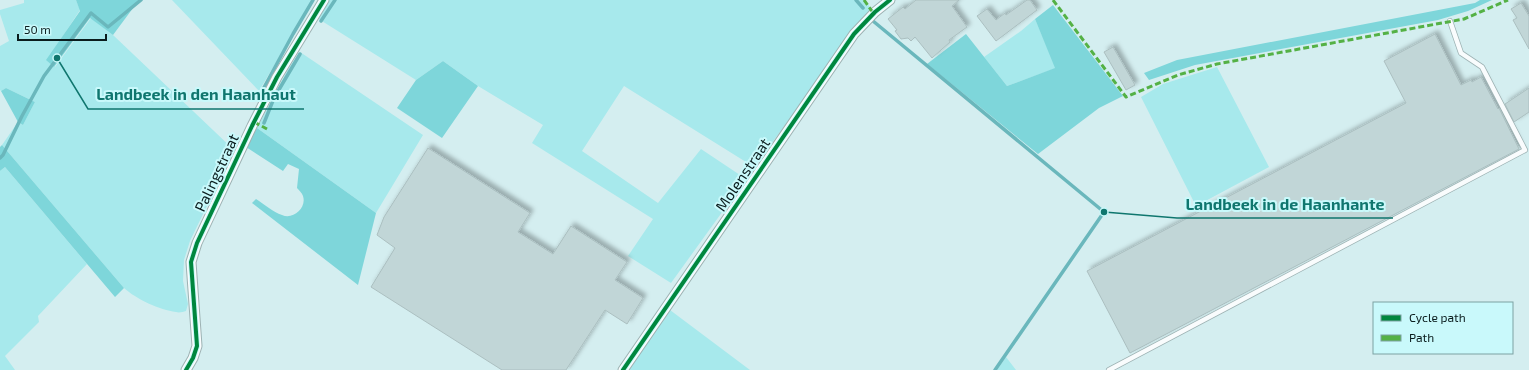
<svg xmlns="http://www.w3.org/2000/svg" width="1529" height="370" viewBox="0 0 1529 370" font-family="'Exo 2',sans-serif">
  <defs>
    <filter id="shadow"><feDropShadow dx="3.5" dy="-3.5" stdDeviation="2" flood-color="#0004"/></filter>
  </defs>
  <rect width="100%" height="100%" fill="#d4eef0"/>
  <path fill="#a7e9ec" d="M24 0H76L80 10 47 60 55 67 91 18 113 35 234 150 190 241 184 260 183 281 188 304 186 311C183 312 179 313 176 312 160 310 136 299 124 288L2 145 18 122 23 125 35 102 6 88 1 91 0 90V46L9 41 0 14V10L24 3Z
    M172 0H313L259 91Z
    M328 0H864L871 8 754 167 624 86 582 151 658 203 701 149 746 179 671 283 628 256 653 219 532 143 543 125 478 86 443 61 416 80 317 18Z
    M1035 19 1056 68 1007 86 984 57 1021 31Z
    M300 52 423 135 376 213 257 128 288 69Z
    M1217 67 1269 167 1196 206 1141 97 1163 84Z
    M5 167 87 264 38 316 39 322 5 356 15 370H0V171Z
    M670 310 750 370H629Z
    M1006 357 1016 370H997Z"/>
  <path fill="#7ed6da" d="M76 0H139L113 35 90 18 54 67 46 60 80 11Z
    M1480 0H1492L1468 11 1438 20 1195 65 1149 80 1144 73 1177 60 1475 3Z
    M1053 5 1123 96 1099 108 1038 154 927 64 966 34 1007 86 1055 68 1035 19Z
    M443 61 478 86 442 138 397 108 416 80Z
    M6 88 35 102 23 125 18 122 1 91Z
    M257 128 376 213 358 285 252 203 256 199C264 204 273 212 282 215 293 220 307 208 303 196 302 193 299 190 297 188L299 169 288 164 283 171 246 147Z
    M2 145 124 288 115 297 5 167 0 171V147Z"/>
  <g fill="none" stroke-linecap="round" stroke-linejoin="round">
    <path stroke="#6ab7bc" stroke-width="3.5" d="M856 0 863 8
      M321 21 335 0
      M873 21 1104 212 995 370
      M261 93 293 34 313 0
      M264 123 274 98 300 54
      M0 158 3 155 22 116 44 76 91 13 108 27 141 0"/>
  </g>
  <path fill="#c1d6d7" stroke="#abbfc0" filter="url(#shadow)" d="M916 0H959L952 6 967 27 949 40 950 42 932 58 915 37 911 41 908 38 901 39 895 31 897 30 888 19 903 7 905 9Z
    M1027 0H1030L1037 10 996 41 977 16 987 9 996 20 1005 13 1006 15Z
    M1521 3 1529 16V49L1513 20 1517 18 1511 9Z
    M1435 34 1461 85 1471 80 1472 82 1481 77 1498 109 1499 108 1519 149 1130 353 1087 271 1406 103 1384 61Z
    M1113 47 1135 85 1126 90 1104 52Z
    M1529 88V112L1514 122 1505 104Z
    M428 148 530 213 518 232 553 254 571 226 627 262 615 280 643 298 627 324 605 310 566 370H502L371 287 395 248 377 235 384 217Z"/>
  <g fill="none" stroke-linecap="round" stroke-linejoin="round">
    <defs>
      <path id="service" d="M1109 370 1525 150 1482 67 1461 53 1450 21"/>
      <path id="minor" d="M186 370 193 358 197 346 191 262 197 243 252 126 277 77 324 0
        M623 370 854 34 875 12 890 0"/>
    </defs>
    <use href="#service" stroke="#9db2b3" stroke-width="6"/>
    <use href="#minor" stroke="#9db2b3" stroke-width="11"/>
    <use href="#service" stroke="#f9fcfd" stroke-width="4.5"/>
    <use href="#minor" stroke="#f9fcfd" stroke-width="9"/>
    <path stroke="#54b145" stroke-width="3" stroke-dasharray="6 3" stroke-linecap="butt" d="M864 0 874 14
      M1053 0 1126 97 1178 75 1217 64 1464 19 1508 0
      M254 122 267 129"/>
    <defs>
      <path id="cycleway" d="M186 370 193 358 197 346 191 262 197 243 252 126 277 77 324 0
        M623 370 854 34 875 12 890 0"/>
    </defs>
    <use href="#cycleway" stroke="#c9f9fb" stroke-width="6"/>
    <use href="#cycleway" stroke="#00873e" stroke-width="4"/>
  </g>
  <g text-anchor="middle" stroke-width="4" stroke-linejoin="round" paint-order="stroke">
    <g font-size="15" fill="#0a1c1d" stroke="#c9f9fb">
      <text transform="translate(217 173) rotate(-65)" y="5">Palingstraat</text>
      <text transform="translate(743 175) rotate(-56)" y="5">Molenstraat</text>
    </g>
  </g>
  <path fill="none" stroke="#0f766e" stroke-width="1.5" d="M57 58L88 109H304M1104 212L1177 218H1393"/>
  <g fill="#0f766e" stroke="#c9f9fb" stroke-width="1.5">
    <circle cx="57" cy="58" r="4"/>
    <circle cx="1104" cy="212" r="4"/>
  </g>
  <g font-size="16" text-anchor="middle" font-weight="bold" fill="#0f766e" stroke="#c9f9fb" stroke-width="4" stroke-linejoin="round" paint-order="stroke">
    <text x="196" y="100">Landbeek in den Haanhaut</text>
    <text x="1285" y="210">Landbeek in de Haanhante</text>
  </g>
  <rect x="1373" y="302" width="140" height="52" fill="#c9f9fb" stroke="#7da1a2"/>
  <rect x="1381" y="315" width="20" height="6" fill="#00873e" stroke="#7da1a2"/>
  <text x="1409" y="322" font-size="12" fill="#0a1c1d">Cycle path</text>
  <rect x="1381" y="335" width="20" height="6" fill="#54b145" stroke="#7da1a2"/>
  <text x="1409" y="342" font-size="12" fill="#0a1c1d">Path</text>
  <path d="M18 34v6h88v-6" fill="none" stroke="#0a1c1d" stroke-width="2"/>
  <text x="24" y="34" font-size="12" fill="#0a1c1d" stroke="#c9f9fb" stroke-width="3" paint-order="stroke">50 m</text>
</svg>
